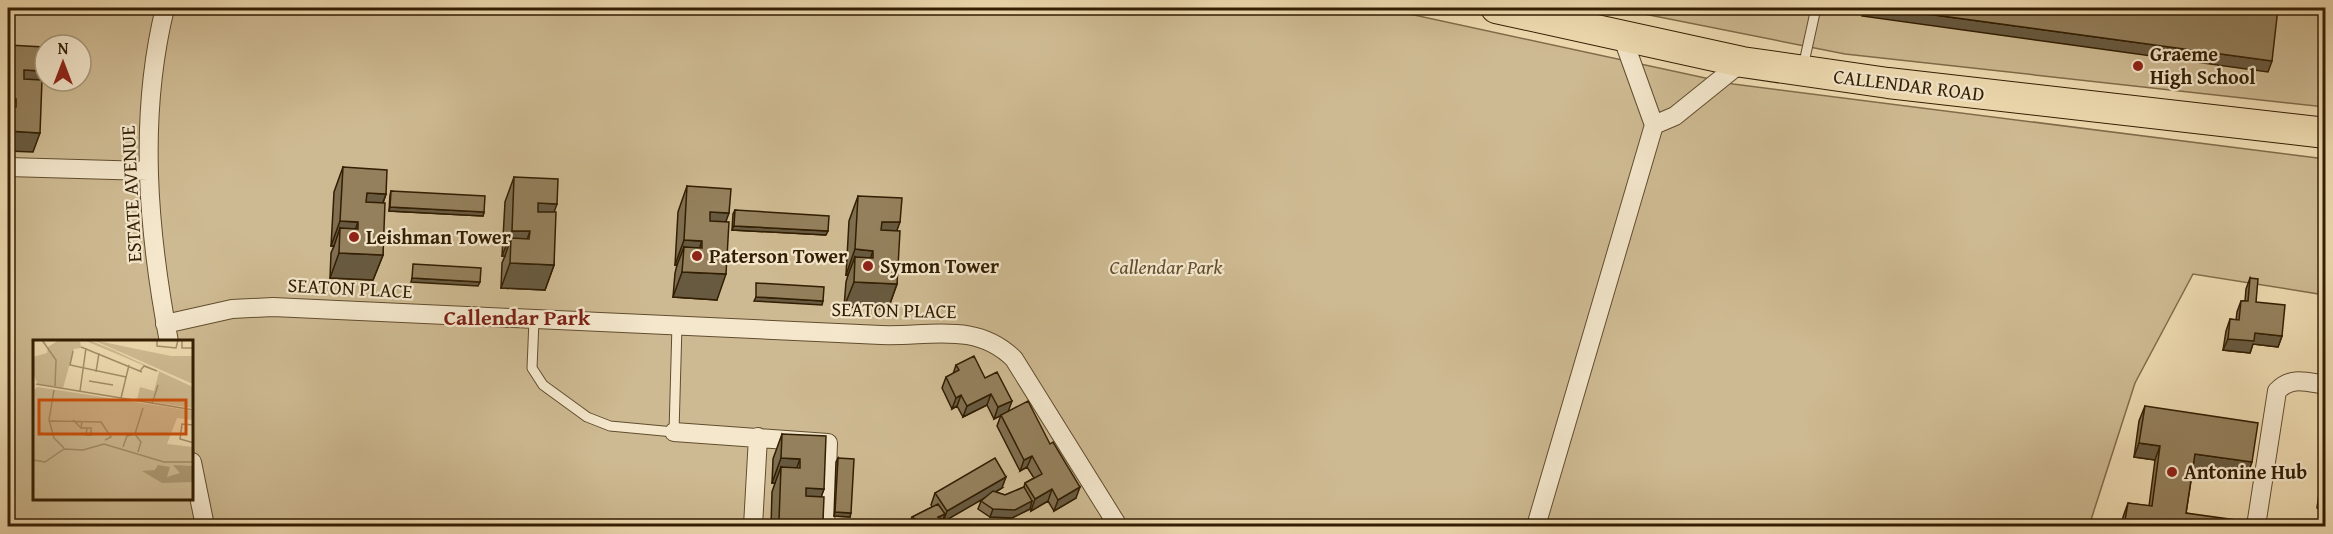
<svg xmlns="http://www.w3.org/2000/svg" width="2333" height="534" viewBox="0 0 2333 534" font-family="'Gentium Book Plus',serif">
  <rect width="100%" height="100%" fill="#eedab0"/>
  <filter id="stains"><feTurbulence type="fractalNoise" baseFrequency=".00333" numOctaves="4"/><feColorMatrix values="0 0 0 0 .2 0 0 0 0 .09 0 0 0 0 .02 0 0 0 .5 -.17"/></filter>
  <radialGradient id="worn" r=".72"><stop offset=".6" stop-color="#630" stop-opacity="0"/><stop offset="1" stop-color="#630" stop-opacity=".3"/></radialGradient>
  <path fill="#ceba92" stroke="#806c4a" stroke-width="1.5" fill-rule="evenodd" d="M8 8H1382L1733 84 2325 159V295L2193 274 2135 383 2089 526H8ZM45 45H81V81H45ZM34 342H192V500H34Z
    M1614 8H2325V107L1845 54Z"/>
  <g fill="none" stroke-linecap="round" stroke-linejoin="round">
    <defs>
      <path id="lane" d="M1803 67 1816 8
        M534 320 532 368 543 385 587 417 610 426 674 432 677 325"/>
      <path id="street" d="M165 8C138 118 148 232 169 342
        M1622 36 1654 125 1675 116 1742 62
        M8 167 148 171
        M165 324 232 309 273 307 881 335C929 337 976 321 1014 359L1118 526
        M674 432 828 443 825 526
        M192 462 205 526
        M753 526 758 437
        M1536 526 1654 125
        M2256 526 2277 391C2291 376 2306 382 2326 385"/>
      <path id="primary" d="M1496 8 1742 62 1888 83 2326 133"/>
    </defs>
    <use href="#lane" stroke="#614d2e" stroke-width="11"/>
    <use href="#street" stroke="#614d2e" stroke-width="20"/>
    <use href="#primary" stroke="#321e02" stroke-width="32"/>
    <use href="#lane" stroke="#f4e7cc" stroke-width="9"/>
    <use href="#street" stroke="#f4e7cc" stroke-width="18"/>
    <use href="#primary" stroke="#eedab0" stroke-width="30"/>
  </g>
  <path fill="#7f6e4f" stroke="#321e02" stroke-width="1.5" d="M343 167 386 194 383 203V255L373 280 330 278 331 253 334 246H331L334 192Z
    M514 177 554 212V265L545 290 501 288 502 263 505 256H502L505 202Z
    M687 186 726 222 717 300 673 297 675 273 677 265H675L678 212Z
    M391 191 484 212 483 216 389 211 390 195Z
    M858 196 897 231V284L888 309 844 307 846 282 848 275H846L849 221Z
    M735 210 826 235 732 230 733 214Z
    M2250 278 2256 302 2282 336 2278 347 2253 344 2250 353 2223 350 2226 331 2230 319 2236 320 2237 312 2241 301H2245L2246 289Z
    M956 365 985 378 1008 411 1076 498 1054 511 1048 501 1031 511 1030 509 1012 518 990 517 978 509 981 501 982 499 944 521 953 526H912L909 525 912 517 932 507 931 505 935 493 1002 488 996 492 1005 495 1024 487 1025 483 1034 478 1027 467 1020 471 997 426 1001 415 994 419 987 405 963 417 957 406 952 409 942 388 946 377 953 374Z
    M2145 406 2247 476 2193 468 2186 513 2242 526H2121L2123 517 2128 503 2149 506 2155 460 2134 457 2139 421Z
    M782 434 824 489 821 497 823 521 821 526H771L772 492 775 483H772L773 459Z
    M838 458 850 517 834 516 836 462Z
    M2325 469V510L2317 508 2321 480Z"/>
  <path fill="#685a40" stroke="#321e02" stroke-width="1.5" d="M1866 8H1883L2272 61 2268 72 1862 16Z
    M24 70 43 71 36 90 17 89Z
    M8 99H16L9 118H8Z
    M8 131 40 133 33 152 8 151Z
    M367 193 386 194 377 219 358 218Z
    M538 203 557 204 548 229 529 228Z
    M390 207 484 212 483 216 389 211Z
    M710 212 729 213 720 238 701 237Z
    M340 221 358 222 349 247 340 228 334 246H331Z
    M882 222H900L891 247H872Z
    M734 226 828 231 826 235 732 230Z
    M512 231H530L521 257 511 238 505 256H502Z
    M684 240 702 241 693 266 684 247 677 265H675Z
    M855 249 873 251 864 276 855 257 848 275H846Z
    M339 253 383 255 373 280 330 278Z
    M510 263 554 265 545 290 501 288Z
    M682 272 726 274 717 300 673 297Z
    M412 278 480 282 478 286 411 282Z
    M854 282 897 284 888 309 844 307Z
    M756 297 823 301 822 305 754 301Z
    M2255 333 2282 336 2278 347 2253 344 2250 353 2223 350 2228 339Z
    M991 394 987 405 963 417 967 406Z
    M961 395 957 406 952 409 956 398Z
    M1012 401 1008 412 994 419 998 407Z
    M2139 443 2160 446 2155 460 2134 457Z
    M2195 454 2252 462 2247 476 2190 468Z
    M1032 456 1027 467 1020 471 1024 460Z
    M781 458 800 459 791 484 781 467 775 483H772Z
    M1006 477 1002 488 943 522 947 511Z
    M1080 487 1076 498 1054 511 1058 500Z
    M806 488 824 489 815 514 797 513Z
    M1052 489 1048 501 1031 511 1035 499Z
    M1032 501 1030 509 1012 518 990 517 993 509Z
    M835 512 851 513 850 517 834 516Z
    M945 514 942 522 938 517Z
    M779 520 823 521 821 526H776Z"/>
  <path fill="#94805c" stroke="#321e02" stroke-width="1.5" d="M1883 8H2278L2272 61Z
    M8 45 44 47 43 71 24 70V79L42 80 40 133 8 131V106L16 107V99H8Z
    M343 167 387 170 386 194 367 193 366 202 385 203 383 255 339 253 340 228 358 229V222L340 221Z
    M514 177 558 179 557 204 538 203V212H556L554 265 510 263 511 238 529 239 530 231H512Z
    M687 186 731 189 729 213 710 212V221L729 222 726 274 682 272 684 247 702 248V241L684 240Z
    M391 191 485 196 484 212 390 207Z
    M858 196 902 198 900 222H882L881 230 900 231 897 284 854 282 855 257 873 258V251L855 249Z
    M735 210 829 216 828 231 734 226Z
    M413 264 481 268 480 282 412 278Z
    M2250 278 2258 279 2256 302 2285 305 2282 336 2255 333 2254 341 2228 339 2230 319 2239 320 2241 301H2248Z
    M756 283 824 287 823 301 756 297Z
    M974 356 985 378 997 372 1012 401 998 407 991 394 967 406 961 395 956 398 946 377 959 370 956 365Z
    M1028 401 1050 444 1053 442 1080 487 1058 500 1052 489 1035 499 1025 483 1042 474 1032 456 1024 460 1001 415Z
    M2145 406 2258 423 2252 462 2195 454 2186 513 2243 521 2242 526H2124L2128 503 2152 506 2160 446 2139 443Z
    M782 434 826 436 824 489 806 488V496L824 497 823 521 779 520 781 467 800 468V459L781 458Z
    M838 458 854 459 851 513 835 512Z
    M995 458 1006 477 947 511 935 493Z
    M2325 473V495L2322 494Z
    M1024 487 1032 501 1015 510 993 509 981 501 993 491 1005 495Z
    M938 504 945 514 938 517 953 526H925L912 517Z"/>
  <g fill="#8f2418" stroke="#f4e7cc" stroke-width="2">
    <circle cx="2138" cy="66" r="6"/>
    <circle cx="354" cy="237" r="6"/>
    <circle cx="697" cy="256" r="6"/>
    <circle cx="868" cy="266" r="6"/>
    <circle cx="2172" cy="472" r="6"/>
  </g>
  <g text-anchor="middle" stroke-width="4.5" stroke-linejoin="round" paint-order="stroke">
    <g font-size="20" font-weight="bold" fill="#321e02" stroke="#f4e7cc" text-anchor="start">
      <text x="2150" y="61">Graeme<tspan x="2150" dy="23">High School</tspan></text>
      <text x="366" y="244">Leishman Tower</text>
      <text x="709" y="263">Paterson Tower</text>
      <text x="880" y="273">Symon Tower</text>
      <text x="2184" y="479">Antonine Hub</text>
    </g>
    <g font-size="20" fill="#321e02" stroke="#f4e7cc">
      <text transform="translate(1909 85) rotate(7)" y="7">CALLENDAR ROAD</text>
      <text transform="translate(131 194) rotate(-93)" y="7">ESTATE AVENUE</text>
      <text transform="translate(350 288) rotate(3)" y="7">SEATON PLACE</text>
      <text transform="translate(894 310) rotate(1)" y="7">SEATON PLACE</text>
    </g>
    <g font-size="20" font-style="italic" fill="#614d2d" stroke="#f4e7cc">
      <text x="1166" y="274">Callendar Park</text>
    </g>
    <g font-size="22" font-weight="bold" fill="#7a1f14" stroke="#f4e7cc">
      <text x="517" y="325">Callendar Park</text>
    </g>
  </g>
  <g transform="translate(33 340)">
    <rect width="160" height="160" fill="#eedab0"/>
    <path d="M26 0H56L78 9 160 47V68L104 60 107 47 121 51 126 32 53 1 47 0 48 8 41 9 30 48 5 44 0 34V17L14 13 15 7ZM60 0 138 16H160V44ZM5 47 160 71V80L144 78 134 104 160 107V160H0V50Z" fill="#ceba92"/>
    <path d="M125 125 137 127 134 137 147 133 140 125 160 126V142L129 143 109 131 122 130Z" fill="#ae9a75"/>
    <path fill="none" stroke="#a38f6a" stroke-width="1.5" d="M9 0 23 20 22 46M124 0V6L143 8 145 0M149 0V8H161M48 7 109 32M40 11 37 25 93 37M107 31 111 26 124 31M63 32 66 13M56 41 80 45M3 44 161 70M21 50 16 80 21 98 31 108M47 51 53 8M88 58 96 25M119 64 125 45M40 80 48 88 49 81M17 81 68 82 78 97 72 100M161 85 149 84 147 99 161 103M48 88H58V95H53L54 88M102 94 110 68M90 107 94 96 102 94 108 102 105 112M0 120 12 122 31 109 50 110 71 104 131 122H161"/>
    <path fill="#cd500a" fill-opacity="0.15" stroke="#cd500a" stroke-width="3" d="M6 60H153V94H6Z"/>
    <rect width="160" height="160" fill="none" stroke="#321e02" stroke-width="3"/>
  </g>
  <rect width="2333" height="534" fill="none" stroke="#eedab0" stroke-width="30"/>
  <rect x="9" y="9" width="2315" height="516" fill="none" stroke="#321e02" stroke-width="3"/>
  <rect x="15" y="15" width="2303" height="504" fill="none" stroke="#321e02" stroke-width="1.5"/>
  <g transform="translate(63 63)"><circle r="28" fill="#f4e7cc" stroke="#a6977b" stroke-width="1.5"/>
  <path d="M0-4.5L10 22L0 15L-10 22Z" fill="#8f2418"/>
  <text y="-9" font-size="16" font-weight="bold" text-anchor="middle" fill="#321e02">N</text>
  </g>
  <rect width="100%" height="100%" filter="url(#stains)"/>
  <rect width="100%" height="100%" fill="url(#worn)"/>
</svg>
